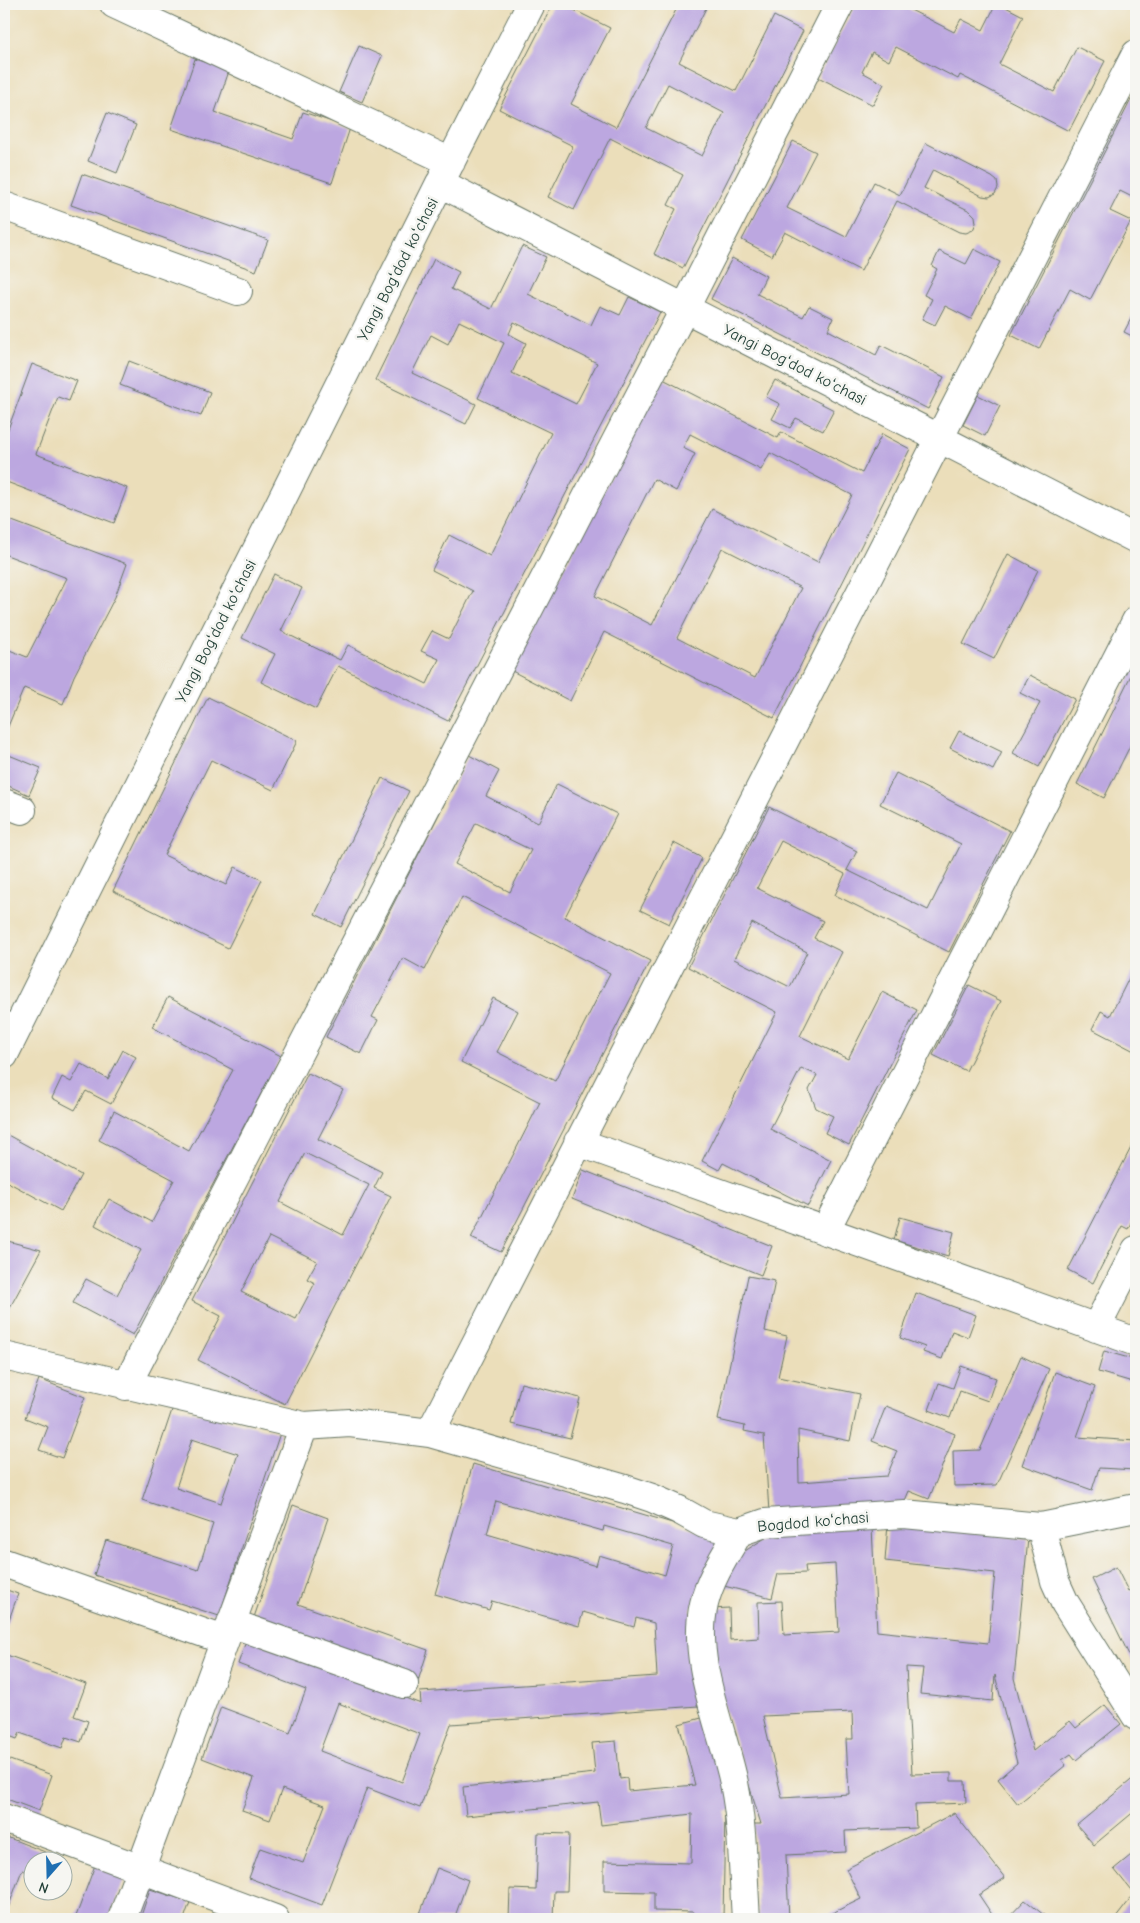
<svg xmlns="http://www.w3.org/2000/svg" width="1140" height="1923" viewBox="0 0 1140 1923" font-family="'Comic Neue',sans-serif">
  <rect width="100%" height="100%" fill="#f6f6f2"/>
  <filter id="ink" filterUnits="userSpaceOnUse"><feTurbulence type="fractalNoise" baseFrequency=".02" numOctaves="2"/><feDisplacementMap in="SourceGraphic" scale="10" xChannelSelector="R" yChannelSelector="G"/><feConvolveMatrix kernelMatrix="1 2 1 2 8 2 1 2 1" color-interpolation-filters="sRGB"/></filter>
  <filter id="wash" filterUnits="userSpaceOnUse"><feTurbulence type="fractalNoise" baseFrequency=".0096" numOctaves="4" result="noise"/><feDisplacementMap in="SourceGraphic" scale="20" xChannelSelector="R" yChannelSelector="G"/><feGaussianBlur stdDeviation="1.12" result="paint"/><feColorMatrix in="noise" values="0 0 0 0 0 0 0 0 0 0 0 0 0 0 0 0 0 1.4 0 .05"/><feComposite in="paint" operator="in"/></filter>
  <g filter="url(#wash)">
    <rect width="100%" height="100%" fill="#ebdeba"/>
    <g id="blocks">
      <path fill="#bca7e0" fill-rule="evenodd" d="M4 4H9L4 13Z
        M344 4H359L356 9Z
        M553 4H562L610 28 571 104 616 127 679 4H708L679 62 736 91 774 16 803 31 683 268 654 254 676 209 668 205 683 175 610 138 574 210 548 197 573 146 499 109ZM668 84 724 113 702 156 646 128Z
        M856 4H899L954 32 961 19 983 30 996 4H1000L1023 16 999 64 1054 92 1077 47 1105 61 1069 131 960 75 958 79 896 47 889 61 872 52 862 72 884 84 873 105 818 77Z
        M359 46 382 56 362 102 339 92Z
        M195 59 229 71 215 112 293 139 303 112 350 128 332 183 171 129Z
        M1136 90V199L1120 191 1110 211 1131 221 1090 300 1070 289 1039 349 1011 335Z
        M107 113 136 125 117 173 88 161Z
        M793 141 816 152 787 208 846 237 874 182 900 195 926 143 992 177 997 181 998 188 995 194 989 197 982 196 933 170 924 188 970 211 975 216 976 223 973 230 966 233 959 232 897 201 861 271 785 232 772 256 742 240Z
        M82 174 268 240 256 271 71 205Z
        M522 246 546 257 528 294 591 325 600 306 620 315 629 297 660 312 448 721 338 666 316 709 261 682 275 654 242 638 274 574 302 588 281 631 340 660 348 645 427 684 439 659 421 651 432 631 449 639 473 591 432 570 449 535 490 556 551 433 478 398 504 343 459 321 448 344 431 335 412 373 476 404 466 424 375 380 434 259 459 272 451 289 491 309ZM514 322 597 363 576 404 512 373 526 343 509 334Z
        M974 249 1000 262 971 319 945 306 935 325 922 319 932 299 924 295 937 269 932 266 939 251 966 264Z
        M732 258 766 276 757 294 803 317 809 306 833 318 828 330 876 355 881 345 944 377 928 409 711 299Z
        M1136 309V338L1124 332Z
        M129 361 210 392 201 416 120 385Z
        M32 364 77 381 69 401 58 397 36 454 127 488 114 523 4 481V440Z
        M661 378 778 438 781 432 862 473 882 434 910 449 774 718 604 632 570 701 512 671ZM690 434 761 470 770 453 852 495 818 562 712 509 652 625 595 596 654 479 676 491 695 454 683 448ZM722 548 801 588 755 678 677 638Z
        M775 380 834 410 823 431 796 418 790 428 772 419 780 404 766 397Z
        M978 395 1000 406 985 436 963 425Z
        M4 518 127 564 115 597 74 676 63 704 24 688 4 736V657L7 649 27 657 67 578 4 554Z
        M1008 554 1038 570 994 659 963 644Z
        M1136 665V734L1104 798 1077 784Z
        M1030 675 1075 699 1039 767 1013 753 1040 703 1020 693Z
        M208 697 297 741 273 790 211 760 164 855 226 885 235 867 262 880 228 948 113 891Z
        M959 731 1002 752 993 770 950 748Z
        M4 753 41 768 29 795 4 784Z
        M469 755 499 771 486 796 538 823 557 784 617 814 565 917 650 961 501 1252 471 1238 540 1102 461 1062 493 998 518 1011 497 1052 555 1081 610 973 462 897 425 970 403 958 372 1017 378 1020 361 1054 326 1037ZM476 823 531 850 510 892 455 864Z
        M896 773 1010 831 949 952 835 895 845 874 781 841 757 888 823 921 814 938 842 952 800 1036 848 1059 882 992 917 1010 849 1145 825 1133 833 1116 816 1108 809 1090 817 1075 801 1068 770 1129 831 1160 808 1206 723 1163 719 1170 702 1161 777 1012 688 967 769 807 857 851 847 870 928 910 961 844 880 804ZM752 923 807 952 790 987 734 959Z
        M382 778 409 791 341 927 315 914Z
        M674 843 702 858 669 924 640 910Z
        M1132 972 1136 975V1052L1092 1029 1101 1011 1110 1016Z
        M969 985 1001 1001 966 1071 933 1055Z
        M168 997 281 1056 133 1335 73 1303 86 1279 117 1295 141 1250 95 1225 109 1199 152 1222 174 1180 99 1140 114 1111 189 1151 233 1070 152 1027Z
        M123 1050 136 1057 111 1104 86 1091 75 1110 52 1098 62 1077 71 1082 81 1064 108 1079Z
        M308 1073 343 1090 318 1139 382 1172 374 1188 391 1196 285 1404 198 1360 221 1316 192 1301ZM305 1153 369 1185 343 1235 280 1202ZM269 1237 317 1261 307 1279 315 1283 296 1319 241 1292Z
        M4 1133 81 1175 61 1211 4 1180Z
        M1136 1138V1212L1128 1229 1122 1226 1093 1283 1068 1270Z
        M583 1170 772 1246 761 1275 572 1199Z
        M900 1217 954 1232 948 1256 894 1240Z
        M4 1240 41 1250 8 1311 4 1310Z
        M748 1276 775 1281 765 1331 787 1336 778 1377 860 1394 850 1441 798 1430 799 1482 887 1476 897 1451 872 1441 886 1406 955 1434 929 1499 909 1491 904 1503 769 1512 764 1435 744 1431 745 1426 718 1420Z
        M916 1293 976 1315 968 1337 952 1331 942 1359 923 1352 925 1347 900 1338Z
        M1104 1351 1136 1360V1383L1098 1372Z
        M1021 1356 1049 1369 997 1485 954 1486 953 1451 980 1450Z
        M961 1366 996 1378 988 1401 960 1391 950 1418 929 1410 939 1383 953 1388Z
        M1055 1372 1095 1387 1077 1437 1136 1441V1470L1099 1468 1092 1490 1022 1465Z
        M39 1379 85 1397 62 1458 39 1450 48 1427 25 1418Z
        M521 1383 580 1398 570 1438 511 1424Z
        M173 1407 280 1433 219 1616 94 1575 106 1540 198 1570 213 1524 142 1500ZM192 1439 238 1454 221 1503 176 1488Z
        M473 1464 723 1538 691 1609 698 1706 451 1724 420 1808 367 1788 322 1905 249 1878 260 1848 303 1863 325 1805 282 1789 270 1820 242 1810 254 1778 202 1758 221 1707 290 1733 306 1690 238 1664 247 1638 421 1704 420 1692 657 1676 654 1623 636 1618 634 1627 583 1612 579 1626 492 1601 489 1610 435 1594ZM496 1501 603 1531 604 1526 673 1546 665 1575 599 1555 596 1566 487 1534ZM338 1703 420 1734 402 1782 320 1751Z
        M293 1505 328 1518 298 1604 428 1650 418 1681 252 1623Z
        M888 1524 1028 1539 1014 1678 1033 1751 1070 1721 1076 1728 1105 1705 1121 1724 1076 1760 1071 1754 1062 1760 1066 1765 1018 1804 998 1779 1017 1763 995 1675 993 1701 920 1694 923 1668 906 1667 912 1774 951 1773V1781H965L966 1803 915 1805 916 1828 845 1831 846 1852 786 1855 789 1919H759L754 1824H761L707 1649 711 1609 729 1608 730 1640 759 1638 758 1602 782 1601 784 1635 839 1632 835 1564 805 1566 806 1573 778 1574 772 1598 724 1586 731 1560 776 1531 872 1527 877 1631 988 1643 995 1573 885 1561ZM852 1712 853 1739H846L849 1794 782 1798 763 1716Z
        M1116 1567 1128 1591 1134 1588 1136 1592V1661L1133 1663 1092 1579Z
        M4 1589 18 1594 4 1634Z
        M4 1654 86 1684 74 1716 88 1721 81 1742 66 1737 62 1748 20 1733 17 1739 4 1734Z
        M709 1716 734 1809 725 1812 723 1919H693V1912L654 1911V1892L604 1891V1861L691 1863 692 1814 601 1825 598 1802 466 1816 463 1787 595 1773 592 1743 616 1741 620 1779 627 1778 628 1791 695 1785 679 1724Z
        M4 1758 52 1775 39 1811 4 1798Z
        M1136 1776V1810L1094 1845 1077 1825Z
        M954 1813 1005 1878 979 1895 995 1919H820L861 1899 846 1869Z
        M538 1833 569 1834 567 1891H554L553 1919H509L510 1889 536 1890Z
        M4 1836 45 1852 42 1860H32V1873L22 1870 4 1919Z
        M1136 1851V1886L1131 1890 1114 1869Z
        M95 1865 125 1877 109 1919H75Z
        M437 1868 468 1880 454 1919H418Z
        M150 1889 190 1902 184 1919H140Z
        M1136 1892V1919H1115Z
        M1025 1900 1049 1919H1007Z"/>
    </g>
  </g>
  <g filter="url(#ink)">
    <use href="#blocks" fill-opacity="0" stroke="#667563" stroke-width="1"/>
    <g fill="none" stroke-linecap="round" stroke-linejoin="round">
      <defs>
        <path id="minor" d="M114 4 451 162
          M443 177 531 4
          M4 206 238 291
          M4 803 22 810
          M4 1055 440 183 1136 539
          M578 1142 1136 1342
          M825 1231 1136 621
          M1096 1328 1136 1250
          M4 1356 304 1426 350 1423 430 1433 625 1489 652 1498 679 1510 704 1524 739 1532
          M126 1386 685 308 840 4
          M430 1433 1136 54
          M1041 1527 1055 1581 1065 1603 1136 1716
          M4 1563 224 1640
          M231 1623 404 1684
          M4 1818 275 1919
          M122 1919 304 1426
          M746 1919C743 1874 743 1827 734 1783 722 1726 691 1661 704 1604 710 1578 726 1554 739 1532L765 1523 904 1514 1041 1527 1136 1508"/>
      </defs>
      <use href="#minor" stroke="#667563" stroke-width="30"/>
      <use href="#minor" stroke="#fff" stroke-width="28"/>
    </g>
  </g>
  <g text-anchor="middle" stroke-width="5" stroke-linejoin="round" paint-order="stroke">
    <g font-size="16" fill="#1f3d34" stroke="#f6f6f2">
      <text transform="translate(397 269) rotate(-63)" y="6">Yangi Bogʻdod koʻchasi</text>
      <text transform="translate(795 364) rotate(27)" y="6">Yangi Bogʻdod koʻchasi</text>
      <text transform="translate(215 631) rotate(-63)" y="6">Yangi Bogʻdod koʻchasi</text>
      <text transform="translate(813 1521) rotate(-5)" y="6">Bogdod koʻchasi</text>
    </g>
  </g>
  <rect width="1140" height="1923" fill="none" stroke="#f6f6f2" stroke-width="20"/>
  <g transform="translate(48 1876) rotate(200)"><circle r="24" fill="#f6f6f2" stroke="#a0aca6"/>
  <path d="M0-4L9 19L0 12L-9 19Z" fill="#1f6fb2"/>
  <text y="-8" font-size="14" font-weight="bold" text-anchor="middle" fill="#1f3d34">N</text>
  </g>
</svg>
